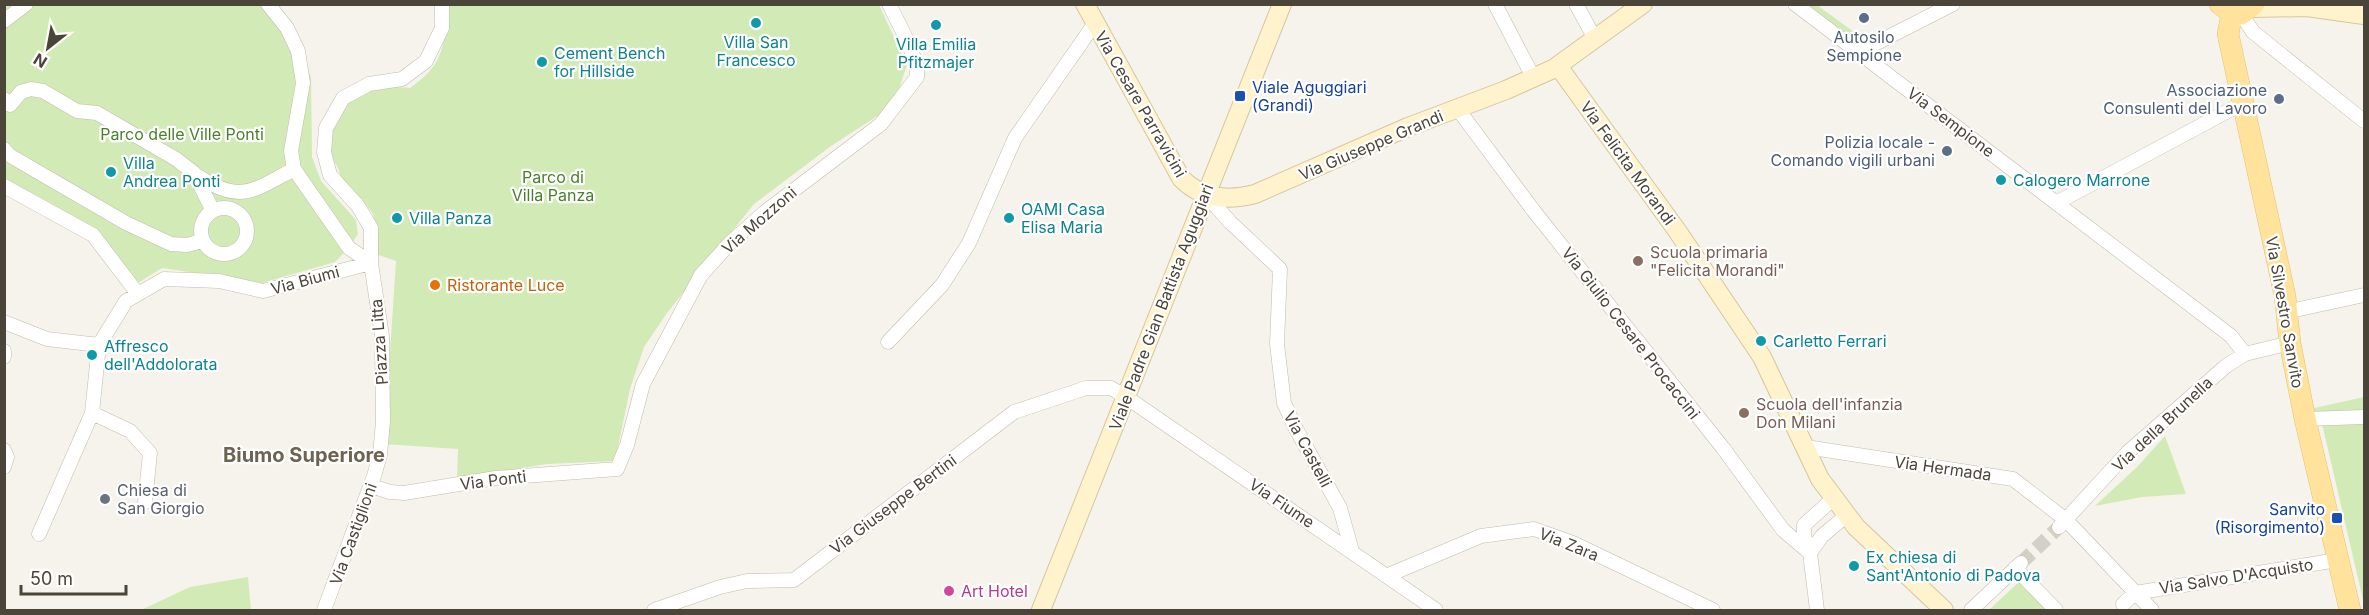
<svg xmlns="http://www.w3.org/2000/svg" width="2369" height="615" viewBox="0 0 2369 615" font-family="Inter,sans-serif">
  <rect width="100%" height="100%" fill="#f6f3ec"/>
  <path fill="#d2eab5" d="M4 5H273L299 37 311 78 312 157 321 181 356 220 358 234 349 248 335 262 262 283 162 268 138 283 95 229 5 180Z
    M448 5H879L907 65 899 89 879 115 831 146 754 204 667 313 644 347 630 389 615 461 547 464 457 479 458 449 384 444 396 261 373 253 377 229 373 214 362 199 343 183 338 168 329 152 330 135 338 115 348 104 343 98 369 84 410 88C435 70 441 60 446 29 447 21 449 13 448 5Z
    M1801 5H1817L1858 35 1854 44Z
    M2364 397V604L2323 428 2310 409Z
    M2165 436 2186 494 2142 497 2095 506 2137 467Z
    M248 577 251 610H141L190 587Z
    M2021 580 2051 610H1989Z"/>
  <g fill="none" stroke-linecap="round" stroke-linejoin="round">
    <path stroke="#d4d0c8" stroke-width="14" stroke-dasharray="14 7" stroke-linecap="butt" d="M2021 563 2059 527"/>
    <defs>
      <path id="street" d="M268 4 287 28 298 51 303 83 291 151 294 169 349 248 371 263
        M1495 4 1533 77
        M1576 4 1595 39
        M1795 4 2231 336 2245 354
        M2241 14 2253 32 2364 121
        M4 21 26 4
        M1859 52 1953 4
        M4 99 10 105 21 92 31 89 43 91 77 111 97 113 176 159 194 173 213 211
        M1457 108 1533 210 1723 448 1783 530 1810 553
        M4 149 9 155 45 176 126 223 171 244 187 245 202 241
        M198 176C240 204 253 191 294 169
        M4 186 93 235 138 294
        M1206 195 1230 222 1280 269 1277 344 1284 403 1296 429 1340 508 1352 551
        M2056 203 2243 103
        M201 231a23 23 0 1 1 46 0a23 23 0 1 1-46 0Z
        M2286 312 2364 295
        M4 322 47 339 99 345
        M888 342 942 285 969 243 1015 138 1095 23
        M4 351V357
        M2305 419 2364 417
        M1806 447 2013 479 2066 520 2152 610
        M4 450 7 457 4 467
        M371 486 390 492 404 493 496 478 617 469 627 445 643 384 701 275 731 242 765 212 881 124 917 77V66L908 42 889 4
        M145 502 150 453 130 431 92 413 99 345 126 301 164 279 219 281 263 291 371 263
        M2059 527 2127 453 2226 366 2245 354 2290 343
        M39 534 92 413
        M1810 553 1822 536 1847 515
        M2015 568 2056 610
        M1386 576 1481 536 1534 529 1573 543 1713 610
        M2123 604 2135 593 2337 560
        M324 610 374 476 380 455 383 421 382 336 371 263V228L358 206 330 175 324 152 326 128 343 98 369 84 402 79 426 61 442 28V4
        M654 610 720 587 747 581 794 580 1014 412 1086 388H1111L1126 397 1436 610
        M1817 610 1810 553 1804 536V525L1834 498
        M1971 610 2021 563"/>
      <path id="secondary" d="M1085 4 1181 178C1201 199 1228 201 1255 194L1408 127 1506 90 1553 69 1643 4
        M2252 8 2307 7 2364 15
        M1558 66 1678 232 1762 357 1820 479 1856 527 1944 610
        M1041 610 1282 4"/>
      <path id="primary" d="M2220 4 2232 13 2241 14 2254 4
        M2232 13 2228 34 2285 296 2290 343 2305 419 2350 610"/>
    </defs>
    <use href="#street" stroke="#c2bbae" stroke-width="15"/>
    <use href="#secondary" stroke="#d6c79b" stroke-width="20"/>
    <use href="#primary" stroke="#e6c16a" stroke-width="22"/>
    <use href="#street" stroke="#fff" stroke-width="14"/>
    <use href="#secondary" stroke="#fff3cd" stroke-width="18"/>
    <use href="#primary" stroke="#ffe39c" stroke-width="21"/>
  </g>
  <g fill="#5c6f8a" stroke="#fff" stroke-width="2">
    <circle cx="1864" cy="18" r="6"/>
    <circle cx="2279" cy="99" r="6"/>
    <circle cx="1947" cy="151" r="6"/>
  </g>
  <g fill="#0f9aa8" stroke="#fff" stroke-width="2">
    <circle cx="756" cy="23" r="6"/>
    <circle cx="936" cy="25" r="6"/>
    <circle cx="542" cy="62" r="6"/>
    <circle cx="111" cy="172" r="6"/>
    <circle cx="2001" cy="180" r="6"/>
    <circle cx="397" cy="218" r="6"/>
    <circle cx="1009" cy="218" r="6"/>
    <circle cx="1761" cy="341" r="6"/>
    <circle cx="92" cy="355" r="6"/>
    <circle cx="1854" cy="566" r="6"/>
  </g>
  <g fill="#1a4fb4" stroke="#fff" stroke-width="2">
    <rect x="1234" y="90" width="12" height="12" rx="3"/>
    <rect x="2331" y="512" width="12" height="12" rx="3"/>
  </g>
  <g fill="#8d6e63" stroke="#fff" stroke-width="2">
    <circle cx="1638" cy="261" r="6"/>
    <circle cx="1744" cy="413" r="6"/>
  </g>
  <circle fill="#e8710a" stroke="#fff" stroke-width="2" cx="435" cy="285" r="6"/>
  <circle fill="#6b7280" stroke="#fff" stroke-width="2" cx="105" cy="499" r="6"/>
  <circle fill="#d1479c" stroke="#fff" stroke-width="2" cx="949" cy="591" r="6"/>
  <g text-anchor="middle" stroke-width="4.5" stroke-linejoin="round" paint-order="stroke">
    <g font-size="16" fill="#4e5e75" stroke="#fff" text-anchor="end">
      <text x="1864" y="43" text-anchor="middle">Autosilo<tspan x="1864" dy="18">Sempione</tspan></text>
      <text x="2267" y="96">Associazione<tspan x="2267" dy="18">Consulenti del Lavoro</tspan></text>
      <text x="1935" y="148">Polizia locale -<tspan x="1935" dy="18">Comando vigili urbani</tspan></text>
    </g>
    <g font-size="16" fill="#0d838f" stroke="#fff" text-anchor="start">
      <text x="756" y="48" text-anchor="middle">Villa San<tspan x="756" dy="18">Francesco</tspan></text>
      <text x="936" y="50" text-anchor="middle">Villa Emilia<tspan x="936" dy="18">Pfitzmajer</tspan></text>
      <text x="554" y="59">Cement Bench<tspan x="554" dy="18">for Hillside</tspan></text>
      <text x="123" y="169">Villa<tspan x="123" dy="18">Andrea Ponti</tspan></text>
      <text x="2013" y="186">Calogero Marrone</text>
      <text x="1021" y="215">OAMI Casa<tspan x="1021" dy="18">Elisa Maria</tspan></text>
      <text x="409" y="224">Villa Panza</text>
      <text x="1773" y="347">Carletto Ferrari</text>
      <text x="104" y="352">Affresco<tspan x="104" dy="18">dell'Addolorata</tspan></text>
      <text x="1866" y="563">Ex chiesa di<tspan x="1866" dy="18">Sant'Antonio di Padova</tspan></text>
    </g>
    <g font-size="16" fill="#164399" stroke="#fff" text-anchor="start">
      <text x="1252" y="93">Viale Aguggiari<tspan x="1252" dy="18">(Grandi)</tspan></text>
      <text x="2325" y="515" text-anchor="end">Sanvito<tspan x="2325" dy="18">(Risorgimento)</tspan></text>
    </g>
    <g font-size="16" fill="#4b4439" stroke="#fff">
      <text transform="translate(1141 104) rotate(60)" y="6">Via Cesare Parravicini</text>
      <text transform="translate(1951 122) rotate(37)" y="6">Via Sempione</text>
      <text transform="translate(1371 145) rotate(-23)" y="6">Via Giuseppe Grandi</text>
      <text transform="translate(1628 163) rotate(54)" y="6">Via Felicita Morandi</text>
      <text transform="translate(759 220) rotate(-41)" y="6">Via Mozzoni</text>
      <text transform="translate(305 280) rotate(-15)" y="6">Via Biumi</text>
      <text transform="translate(1161 307) rotate(-69)" y="6">Viale Padre Gian Battista Aguggiari</text>
      <text transform="translate(2285 312) rotate(80)" y="6">Via Silvestro Sanvito</text>
      <text transform="translate(1631 333) rotate(52)" y="6">Via Giulio Cesare Procaccini</text>
      <text transform="translate(379 342) rotate(-94)" y="6">Piazza Litta</text>
      <text transform="translate(2162 424) rotate(-43)" y="6">Via della Brunella</text>
      <text transform="translate(1308 449) rotate(62)" y="6">Via Castelli</text>
      <text transform="translate(1943 468) rotate(8)" y="6">Via Hermada</text>
      <text transform="translate(493 480) rotate(-7)" y="6">Via Ponti</text>
      <text transform="translate(1282 503) rotate(34)" y="6">Via Fiume</text>
      <text transform="translate(893 504) rotate(-37)" y="6">Via Giuseppe Bertini</text>
      <text transform="translate(353 534) rotate(-70)" y="6">Via Castiglioni</text>
      <text transform="translate(1569 544) rotate(22)" y="6">Via Zara</text>
      <text transform="translate(2236 576) rotate(-9)" y="6">Via Salvo D'Acquisto</text>
    </g>
    <g font-size="16" fill="#4a7f2a" stroke="#fff">
      <text x="182" y="140">Parco delle Ville Ponti</text>
      <text x="553" y="183">Parco di<tspan x="553" dy="18">Villa Panza</tspan></text>
    </g>
    <g font-size="16" fill="#785e54" stroke="#fff" text-anchor="start">
      <text x="1650" y="258">Scuola primaria<tspan x="1650" dy="18">"Felicita Morandi"</tspan></text>
      <text x="1756" y="410">Scuola dell'infanzia<tspan x="1756" dy="18">Don Milani</tspan></text>
    </g>
    <g font-size="16" fill="#c56008" stroke="#fff" text-anchor="start">
      <text x="447" y="291">Ristorante Luce</text>
    </g>
    <g font-size="16" fill="#5b616d" stroke="#fff" text-anchor="start">
      <text x="117" y="496">Chiesa di<tspan x="117" dy="18">San Giorgio</tspan></text>
    </g>
    <g font-size="16" fill="#b23c85" stroke="#fff" text-anchor="start">
      <text x="961" y="597">Art Hotel</text>
    </g>
    <g font-size="20" font-weight="bold" fill="#6e6250" stroke="#fff">
      <text x="304" y="462">Biumo Superiore</text>
    </g>
  </g>
  <rect width="2369" height="615" fill="none" stroke="#4b4439" stroke-width="12"/>
  <g transform="translate(48 48) rotate(211)" stroke="#ffffff" stroke-width="4.5" paint-order="stroke">
  <path d="M0-4.5L10 22L0 15L-10 22Z" fill="#4b4439"/>
  <text y="-9" font-size="16" font-weight="bold" text-anchor="middle" fill="#4b4439">N</text>
  </g>
  <path d="M21 585v9h105v-9" fill="none" stroke="#4b4439" stroke-width="3"/>
  <text x="30" y="585" font-size="18" fill="#4b4439" stroke="#ffffff" stroke-width="4.5" paint-order="stroke">50 m</text>
</svg>
